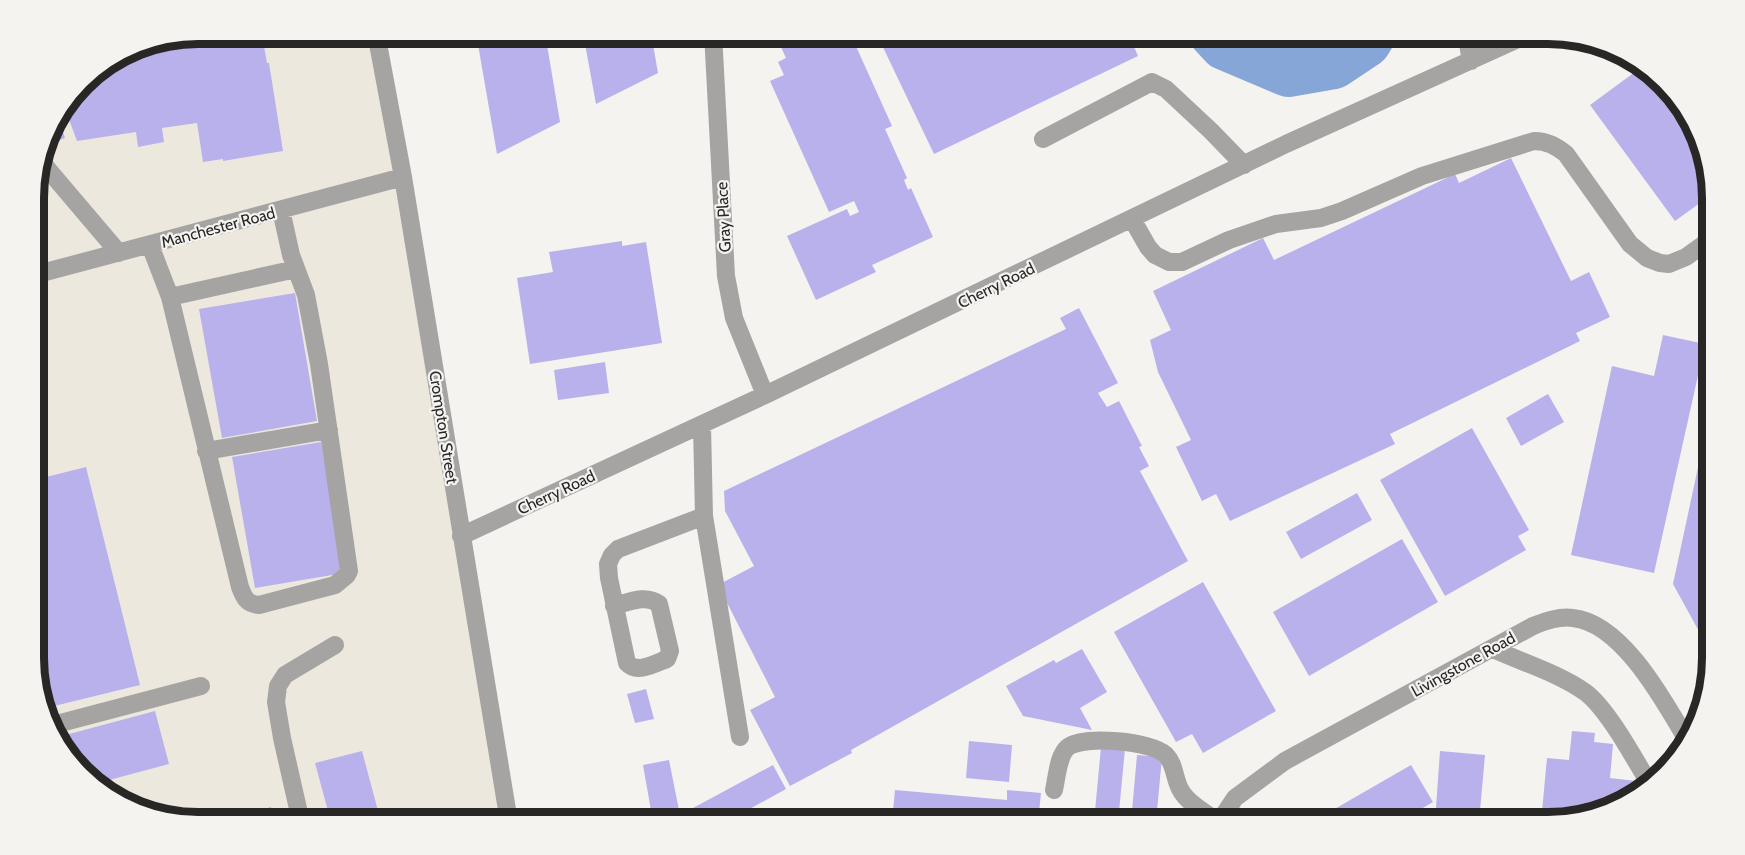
<svg xmlns="http://www.w3.org/2000/svg" width="1745" height="855" viewBox="0 0 1745 855" font-family="Cabin,sans-serif">
  <rect width="100%" height="100%" fill="#f4f3f0"/>
  <path fill="#ede8de" d="M197 33H376L512 822H197L125 805 67 758 34 680 33 186 50 125 89 74 135 45Z"/>
  <g fill="none" stroke-linecap="round" stroke-linejoin="round">
    <path stroke="#87a6d8" stroke-width="48" d="M1212 33 1224 46 1288 73 1334 65 1367 43 1373 33"/>
  </g>
  <path fill="#b9b1eb" d="M197 33 199 46 262 35 267 63H269L283 151 223 161V159L203 162 197 123 162 128 164 142 138 147 136 132 77 141 64 106 89 74 135 45Z
    M476 33H545L560 122 497 154Z
    M583 33H651L658 73 596 104Z
    M782 33H850L892 126 885 129 907 178 904 180 908 190 911 188 933 237 872 265 876 272 816 300 787 236 847 209 850 216 859 212 854 201 829 212 770 81 784 75 778 62 786 58 776 36Z
    M897 33H1101L1105 42 1124 33H1128L1138 56 934 154 880 41Z
    M1639 69 1701 153 1711 176V195L1675 221 1590 105Z
    M57 115 65 138 44 146 50 125Z
    M1511 158 1571 281 1589 272 1610 317 1576 333 1580 341 1390 434 1395 444 1230 521 1216 494 1202 501 1176 447 1191 440 1158 372 1150 340 1171 330 1153 291 1263 238 1274 260 1455 174 1459 183Z
    M622 241V246L646 242 662 343 530 364 517 278 553 272 549 252Z
    M295 293 317 421 222 438 199 309Z
    M1079 308 1118 383 1098 393 1107 407 1119 401 1142 446 1139 447 1149 466 1140 471 1188 561 851 750 852 753 790 786 750 710 775 697 718 585 754 566 725 511 724 491 1066 329 1060 318Z
    M1663 335 1705 344 1654 573 1571 555 1612 366 1654 376Z
    M605 362 609 393 558 400 554 370Z
    M1548 394 1564 422 1521 446 1506 418Z
    M1472 428 1529 530 1518 536 1526 550 1445 596 1380 480Z
    M1706 430 1711 440 1712 655 1673 584Z
    M321 442 344 573 255 588 232 457Z
    M86 467 140 685 46 708 34 680V480Z
    M1357 493 1372 520 1301 559 1286 532Z
    M1402 539 1438 602 1309 676 1273 612Z
    M1203 582 1276 711 1203 753 1192 734 1176 742 1114 632Z
    M1082 649 1107 692 1080 708 1092 730 1023 716 1006 686 1054 660 1056 663Z
    M646 689 654 719 635 723 627 694Z
    M155 711 169 764 98 783 67 758 58 737Z
    M1572 731 1595 733 1594 742 1613 744 1610 778 1636 781 1642 791 1639 794 1558 822H1541L1547 758 1569 760Z
    M969 741 1012 745 1009 782 966 778Z
    M1101 747 1125 749 1118 822H1094Z
    M362 751 381 822H331L315 763Z
    M1440 751 1485 755 1479 822H1435Z
    M1137 755 1162 757 1156 822H1131Z
    M669 760 680 815 773 765 786 789 726 822H653L643 765Z
    M1411 765 1433 802 1399 822H1312Z
    M895 790 1007 800V790L1041 793 1038 822H892Z
    M271 807 275 822H215V821Z"/>
  <g fill="none" stroke-linecap="round" stroke-linejoin="round">
    <path stroke="#a5a4a3" stroke-width="18" d="M376 33 403 177 509 822
      M713 33 726 276 734 318 765 395
      M1466 33 1471 61
      M1663 85 1685 113
      M1043 139 1152 82 1166 89 1211 131 1244 165
      M40 160 119 253
      M1132 219 1148 247 1155 255 1169 262H1182L1229 240 1276 224 1321 218 1342 211 1422 176 1534 141C1547 141 1556 146 1566 154L1630 244 1647 258 1660 263 1669 264 1686 257 1711 239
      M150 245 170 297 240 587C244 598 247 604 259 605L335 585 347 575 349 571 319 364 306 295 291 255 281 210
      M34 275 403 177
      M170 297 296 269
      M702 425 704 516 740 737
      M206 451 329 430
      M461 536 765 395 1286 144 1531 33
      M614 606C629 602 646 594 659 604L670 651 667 659C654 664 637 674 627 663L609 578 608 564 612 555 618 549 704 516
      M1493 649C1522 662 1560 674 1585 692 1607 708 1634 758 1649 783
      M53 725 201 686
      M1054 790C1057 777 1058 755 1068 747 1085 735 1151 741 1166 755 1175 764 1174 778 1180 789 1187 803 1206 813 1218 822
      M301 822 282 738 276 702 278 686 285 675 335 645
      M1219 822 1235 798 1285 761 1533 626C1546 621 1559 616 1573 618 1622 623 1664 701 1687 740"/>
  </g>
  <g text-anchor="middle" stroke-width="4.5" stroke-linejoin="round" paint-order="stroke">
    <g font-size="16" fill="#282726" stroke="#f4f3f0">
      <text transform="translate(723 217) rotate(-93)" y="6">Gray Place</text>
      <text transform="translate(218 227) rotate(-15)" y="6">Manchester Road</text>
      <text transform="translate(996 285) rotate(-26)" y="6">Cherry Road</text>
      <text transform="translate(444 427) rotate(81)" y="6">Crompton Street</text>
      <text transform="translate(556 492) rotate(-25)" y="6">Cherry Road</text>
      <text transform="translate(1463 664) rotate(-29)" y="6">Livingstone Road</text>
    </g>
  </g>
  <path d="M0 0H1745V855H0ZM198 44H1548A154 154 0 0 1 1702 198V658A154 154 0 0 1 1548 812H198A154 154 0 0 1 44 658V198A154 154 0 0 1 198 44Z" fill="#f4f3f0" fill-rule="evenodd"/>
  <path fill="none" stroke="#282726" stroke-width="8" d="M198 44H1548A154 154 0 0 1 1702 198V658A154 154 0 0 1 1548 812H198A154 154 0 0 1 44 658V198A154 154 0 0 1 198 44Z"/>
</svg>
